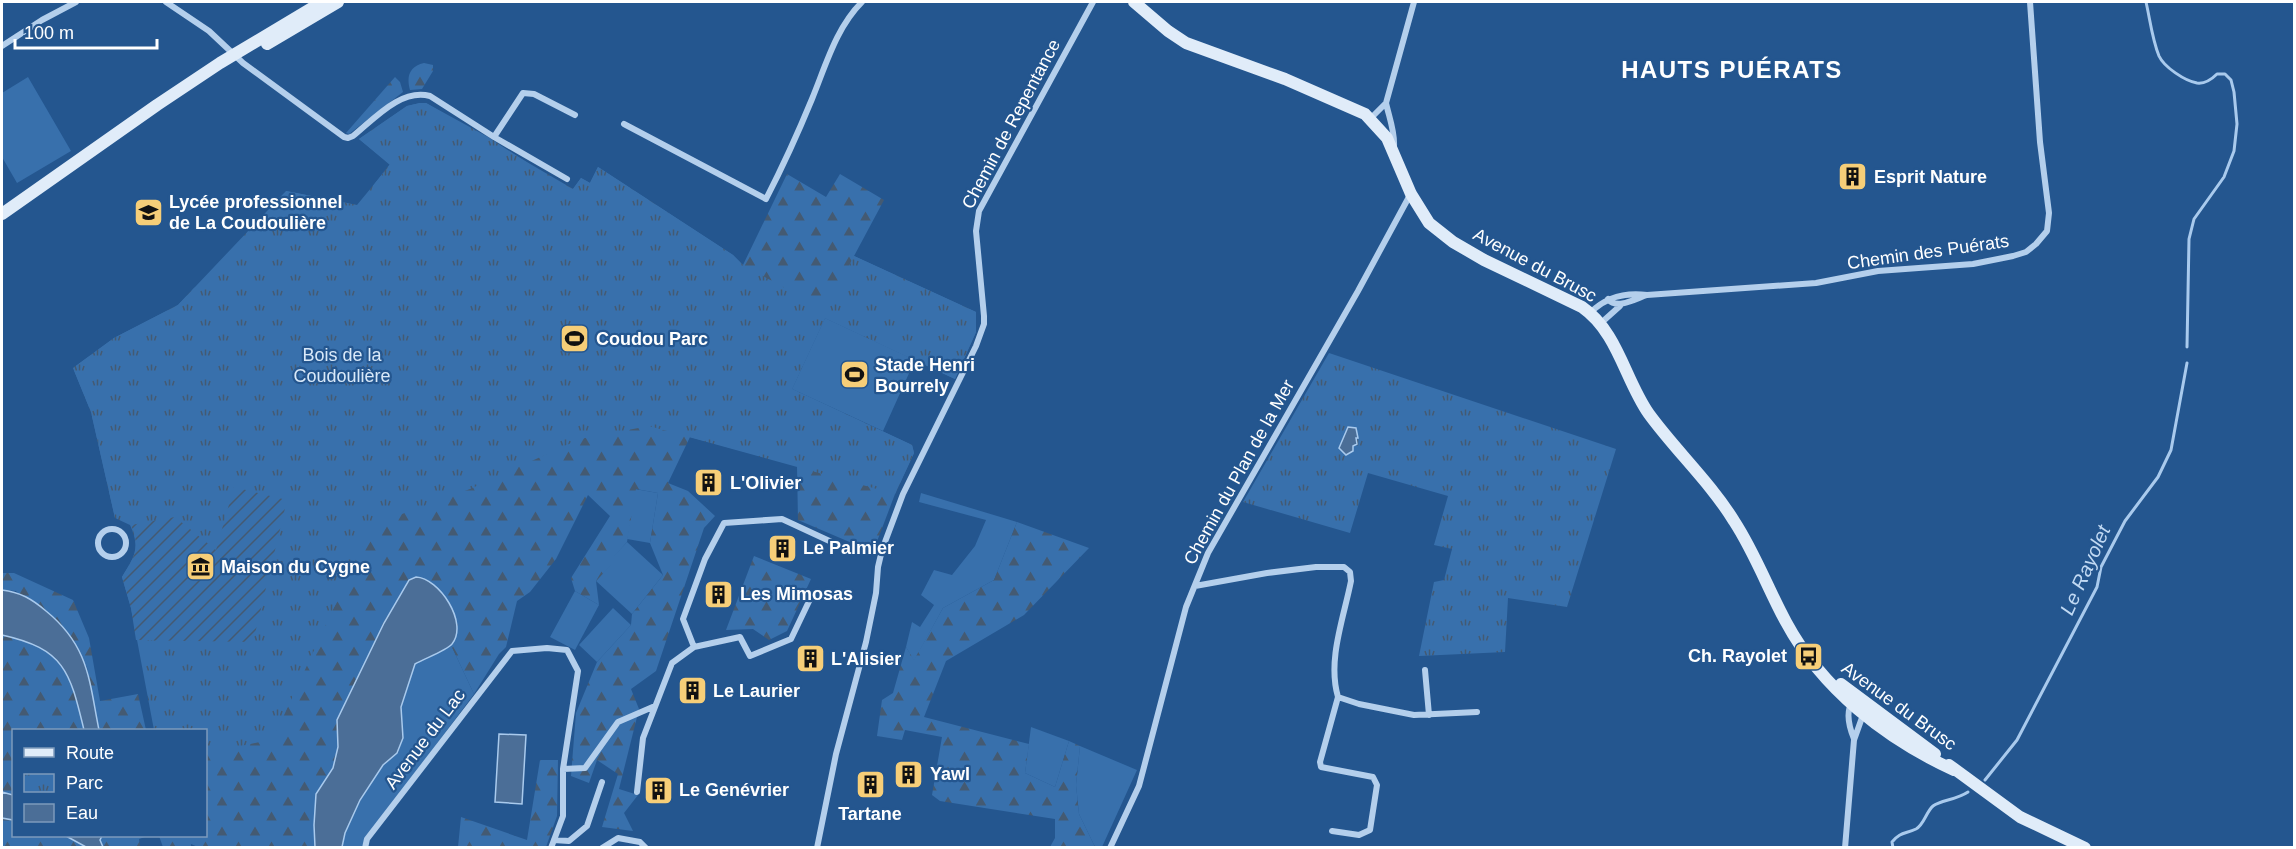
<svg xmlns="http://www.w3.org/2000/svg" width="2296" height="849" viewBox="0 0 2296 849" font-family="Helvetica,sans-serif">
  <defs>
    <pattern id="forest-firs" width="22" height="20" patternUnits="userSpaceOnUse" patternTransform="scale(1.5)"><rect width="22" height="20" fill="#3870ac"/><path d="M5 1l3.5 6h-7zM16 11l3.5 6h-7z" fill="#445a72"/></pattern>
    <pattern id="park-tufts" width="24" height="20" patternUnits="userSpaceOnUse" patternTransform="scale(1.5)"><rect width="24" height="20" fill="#3870ac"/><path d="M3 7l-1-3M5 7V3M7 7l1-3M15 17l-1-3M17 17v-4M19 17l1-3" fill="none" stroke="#445a72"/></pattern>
    <pattern id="garden-furrows" width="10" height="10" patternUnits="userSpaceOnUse" patternTransform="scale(1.5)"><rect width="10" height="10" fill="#3870ac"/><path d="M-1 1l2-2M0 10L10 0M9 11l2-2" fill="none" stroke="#445a72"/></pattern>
  </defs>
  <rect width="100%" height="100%" fill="#24568f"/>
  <path fill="#3870ac" d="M28 77 71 151 17 183 2 157V93Z
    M825 318 915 360 883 431 792 389Z
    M635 489 658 493 650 543 627 539Z
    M921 493 1017 522 994 580 943 608 914 661 906 647 912 622 920 627 934 605 921 595 934 570 952 575 975 546 986 520 919 502Z
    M627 542 663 575 632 614 596 581 612 563 610 560Z
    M575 591 599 605 575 650 550 637Z
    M613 608 631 625 597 662 579 645Z
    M451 645 474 694 364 841 362 847 342 848 345 833 360 800 383 765 398 753 403 738 401 707 415 664Z
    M1031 727 1069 741 1055 787 1025 773Z
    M1080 746 1137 770 1102 847H1095L1079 814 1076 785Z"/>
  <path fill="url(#forest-firs)" d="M424 63 433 65V71L422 89 410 90C406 76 410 66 424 63Z
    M395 77 400 82 403 92 349 134 346 133Z
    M420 103H426L573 189 581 178 590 183 598 167 733 255 743 265 787 174 826 197 840 174 884 200 854 256 976 312V332L955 379 825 318 792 389 912 445 914 453 895 494 873 552 798 520 797 466 690 437 668 483 688 491 715 516 704 528 656 671 631 689 639 709 619 789 638 795 624 813 633 831 602 827 618 774 597 760 589 783 571 776 576 713 597 662 631 625 632 614 663 575 650 543 658 493 636 489 627 542 611 560 613 563 596 581 599 605 575 591 571 578 610 516 588 495 556 559 530 592 517 601 506 647 499 654 474 694 451 645 457 631 337 720 338 747 333 768 325 780 314 825 315 847 200 848 191 844V847H163L159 836H206V730H154L287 500 115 518 91 412 73 368 114 338 178 305 194 288 285 229 286 191 357 205 349 274 372 187 390 164 359 139 407 106Z
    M1017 522 1089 548 1024 615 946 661 924 717 1029 744 1025 773 1055 787 1069 741 1080 746 1076 785 1079 814 1095 847H1050L1055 838V819L940 801 932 795 942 737 905 730 902 740 877 736 882 700 893 693 906 647 914 660 943 608 994 580Z
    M754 556 811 579 787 631 769 640 753 629 726 630Z
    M2 573H14L73 600 89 638 100 701 138 694 146 730H99L87 667 16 591 2 590Z
    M2 635C65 649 70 672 84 730H14L13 795 2 792Z
    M540 760H558L557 816 546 847H458L461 817 527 840Z
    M2 818 13 820 14 836H66L86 847H2Z
    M102 836H148L139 839 140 847H103L100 840Z"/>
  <path fill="url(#park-tufts)" d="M420 103H426L488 137 546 175 573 189 581 178 590 183 598 167 733 255 743 265 825 310 854 256 976 312V332L955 379 825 318 792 389 912 445 914 453 895 494 649 426 580 439 470 489 372 525 273 739 206 754V730H154L131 608 122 577C134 557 141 549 130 525L115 518 91 412 73 368 114 338 178 305 286 191 357 205 390 165 359 139 407 106Z
    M1329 353 1616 449 1567 607 1508 598 1505 652 1419 656 1434 582 1444 580 1452 549 1434 545 1448 496 1368 473 1350 533 1243 502Z"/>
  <path fill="url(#garden-furrows)" d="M234 487 287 500 253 642 136 640 131 608 122 577C134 557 141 549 131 525L175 517 216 550Z"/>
  <path fill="#4b6e97" stroke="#a9caed" stroke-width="1.5" d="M1348 427 1356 428 1358 438H1356L1357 444 1353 446V451L1346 455 1339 448Z
    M416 577C439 578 469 623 452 644 446 651 423 659 415 664L401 707 403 738 397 753 383 765 360 800 345 833 342 847H315L314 825 316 794 333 768 338 747 337 720 384 623 409 580Z
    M2 590C20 592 32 599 46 611 89 646 89 680 99 730H84C70 672 65 649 2 635Z
    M499 734 526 735 522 804 495 802Z
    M2 792 13 795V820L2 818Z
    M66 836H102L100 840 103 847H86Z"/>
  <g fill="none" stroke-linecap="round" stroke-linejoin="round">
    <path stroke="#a9caed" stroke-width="3" d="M2146 2C2150 19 2152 39 2159 56 2164 67 2185 81 2197 83 2205 84 2212 79 2217 74H2225L2231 80 2234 92 2237 124 2234 151 2224 177 2194 219 2189 239 2187 347
      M1985 780 2017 740 2097 587 2101 567 2125 521 2158 477 2171 450 2187 363
      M1893 848 1892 842C1900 832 1905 834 1916 829 1924 825 1926 812 1933 806 1941 800 1956 800 1968 792"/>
    <path stroke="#b4cfec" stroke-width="6" d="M166 2 209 31 243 63 344 137 348 138 353 136C374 119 401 88 430 96L494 137 567 179
      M2 46 42 20 76 2
      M1371 118 1386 103
      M624 124 766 199C783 166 798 133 812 99 826 65 836 28 862 2
      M494 137 523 93 534 94 575 115
      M1394 146C1395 132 1389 117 1386 103L1414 2
      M1647 295 1816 283 1878 271 1973 264 2013 256 2026 252 2036 244 2047 231 2049 213 2040 142 2030 2
      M1590 313C1606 297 1624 292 1647 295 1635 299 1617 310 1608 299
      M1601 323 1620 306
      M98 543a14 14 0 1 1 28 0a14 14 0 1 1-28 0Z
      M1195 586 1267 573 1316 567H1344L1350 572 1351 581C1344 617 1327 660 1338 697L1359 704 1414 715 1477 712
      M694 647 683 619 705 559 724 523 782 519 851 551
      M1425 670 1429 715
      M1852 703C1845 713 1850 729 1854 739
      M563 769 585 768 618 722 655 706
      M637 792 643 738 672 663 694 647 740 637 750 656 791 639 812 595
      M1332 831 1359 835 1370 830 1377 785 1373 777 1321 767 1320 762 1338 697
      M554 840 569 841 587 826 602 782
      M365 848 367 839 512 651 547 648 567 650 578 671 563 769V816L551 848
      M602 848 618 838 640 842 646 848
      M817 848 836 754 866 642 876 593 878 567 882 550 903 494 976 346 984 324V316L976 231 979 211 1093 2
      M1110 848 1139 786 1186 607 1208 553 1358 291 1410 195
      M1845 848 1854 740 1864 712"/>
    <path stroke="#e0ecf9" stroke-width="12" d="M1134 2 1168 31 1186 43 1285 79 1365 114 1387 138 1411 194 1429 223 1453 242 1484 260 1582 307C1618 332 1625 380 1649 414 1676 451 1710 482 1734 521 1755 553 1768 589 1786 622 1822 689 1886 739 1954 770
      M267 44 338 2
      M2 214 157 105 220 63 322 2
      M1841 684 1935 754
      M1949 765 2020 817 2085 848"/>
  </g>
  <defs>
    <symbol id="building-square" viewBox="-11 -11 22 22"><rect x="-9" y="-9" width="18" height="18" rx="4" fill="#f6ce78" stroke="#24568f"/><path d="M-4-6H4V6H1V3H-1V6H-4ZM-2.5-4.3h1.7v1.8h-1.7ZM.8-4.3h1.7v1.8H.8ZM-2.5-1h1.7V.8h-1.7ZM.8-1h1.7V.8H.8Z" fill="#111"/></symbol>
    <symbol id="school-square" viewBox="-11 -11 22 22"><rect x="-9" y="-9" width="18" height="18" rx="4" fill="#f6ce78" stroke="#24568f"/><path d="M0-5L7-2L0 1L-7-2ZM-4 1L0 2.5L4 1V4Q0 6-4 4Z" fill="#111"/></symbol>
    <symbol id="stadium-square" viewBox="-11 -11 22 22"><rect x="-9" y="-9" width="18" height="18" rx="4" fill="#f6ce78" stroke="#24568f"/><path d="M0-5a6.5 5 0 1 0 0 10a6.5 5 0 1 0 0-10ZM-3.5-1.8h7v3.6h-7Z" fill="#111"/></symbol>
    <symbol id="museum-square" viewBox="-11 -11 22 22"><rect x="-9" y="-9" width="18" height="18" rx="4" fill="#f6ce78" stroke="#24568f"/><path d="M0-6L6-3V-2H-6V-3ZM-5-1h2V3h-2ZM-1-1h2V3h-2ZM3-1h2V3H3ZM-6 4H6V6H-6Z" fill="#111"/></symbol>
    <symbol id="bus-square" viewBox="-11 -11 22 22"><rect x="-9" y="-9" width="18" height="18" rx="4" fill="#f6ce78" stroke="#24568f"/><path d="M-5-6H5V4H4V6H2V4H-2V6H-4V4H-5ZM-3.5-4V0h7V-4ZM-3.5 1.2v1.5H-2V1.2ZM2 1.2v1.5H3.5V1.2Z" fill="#111"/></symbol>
  </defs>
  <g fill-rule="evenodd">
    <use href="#building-square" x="1836" y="160" width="33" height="33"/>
    <use href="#school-square" x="132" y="196" width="33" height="33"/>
    <use href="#stadium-square" x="558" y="322" width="33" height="33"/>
    <use href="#stadium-square" x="838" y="358" width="33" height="33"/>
    <use href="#building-square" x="692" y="466" width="33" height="33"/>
    <use href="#building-square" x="766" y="532" width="33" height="33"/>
    <use href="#museum-square" x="184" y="550" width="33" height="33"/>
    <use href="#building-square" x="702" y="578" width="33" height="33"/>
    <use href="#bus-square" x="1792" y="640" width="33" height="33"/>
    <use href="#building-square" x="794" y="642" width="33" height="33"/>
    <use href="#building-square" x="676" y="674" width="33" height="33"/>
    <use href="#building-square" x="892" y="758" width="33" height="33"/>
    <use href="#building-square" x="854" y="768" width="33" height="33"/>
    <use href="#building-square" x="642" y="774" width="33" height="33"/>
  </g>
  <g text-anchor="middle" stroke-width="4.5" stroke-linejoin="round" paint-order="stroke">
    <g font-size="18" fill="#fff" stroke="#24568f">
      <text transform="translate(1011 124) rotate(-62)" y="6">Chemin de Repentance</text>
      <text transform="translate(1928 252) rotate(-8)" y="6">Chemin des Puérats</text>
      <text transform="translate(1535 265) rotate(28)" y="6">Avenue du Brusc</text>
      <text transform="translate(1239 472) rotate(-61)" y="6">Chemin du Plan de la Mer</text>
      <text transform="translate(1899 706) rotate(36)" y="6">Avenue du Brusc</text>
      <text transform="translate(425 739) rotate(-53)" y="6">Avenue du Lac</text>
    </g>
    <g font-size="18" font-weight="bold" fill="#fff" stroke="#24568f" text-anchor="start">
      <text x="1874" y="183">Esprit Nature</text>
      <text x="169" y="208">Lycée professionnel<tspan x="169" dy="21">de La Coudoulière</tspan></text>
      <text x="596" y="345">Coudou Parc</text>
      <text x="875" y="371">Stade Henri<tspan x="875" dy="21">Bourrely</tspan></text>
      <text x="730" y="489">L'Olivier</text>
      <text x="803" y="554">Le Palmier</text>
      <text x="221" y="573">Maison du Cygne</text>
      <text x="740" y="600">Les Mimosas</text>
      <text x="1787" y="662" text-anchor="end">Ch. Rayolet</text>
      <text x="831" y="665">L'Alisier</text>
      <text x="713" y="697">Le Laurier</text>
      <text x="930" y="780">Yawl</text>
      <text x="679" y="796">Le Genévrier</text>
      <text x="870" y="820" text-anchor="middle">Tartane</text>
    </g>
    <g font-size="18" fill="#d9e9f9" stroke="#24568f">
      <text x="342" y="361">Bois de la<tspan x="342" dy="21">Coudoulière</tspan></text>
    </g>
    <g font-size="20" font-style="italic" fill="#c1d9f3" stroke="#24568f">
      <text transform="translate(2085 570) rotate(-66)" y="7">Le Rayolet</text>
    </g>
    <g font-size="24" font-weight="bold" letter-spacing="1.5" fill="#fff" stroke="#24568f">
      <text x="1732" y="78">HAUTS PUÉRATS</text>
    </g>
  </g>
  <rect width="2296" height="849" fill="none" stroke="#ffffff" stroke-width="6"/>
  <rect x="12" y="729" width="195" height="108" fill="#24568f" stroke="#7c9abc" stroke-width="1.5"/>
  <rect x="24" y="748" width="30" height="9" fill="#e0ecf9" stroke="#7c9abc" stroke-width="1.5"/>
  <text x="66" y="759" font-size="18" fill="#ffffff">Route</text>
  <rect x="24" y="774" width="30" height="18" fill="url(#park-tufts)" stroke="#7c9abc" stroke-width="1.5"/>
  <text x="66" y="789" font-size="18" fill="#ffffff">Parc</text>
  <rect x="24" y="804" width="30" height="18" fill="#4b6e97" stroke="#7c9abc" stroke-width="1.5"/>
  <text x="66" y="819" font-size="18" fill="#ffffff">Eau</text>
  <path d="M15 39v9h142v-9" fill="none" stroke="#ffffff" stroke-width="3"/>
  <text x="24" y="39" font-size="18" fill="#ffffff" stroke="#24568f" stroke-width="4.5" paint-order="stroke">100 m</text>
</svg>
